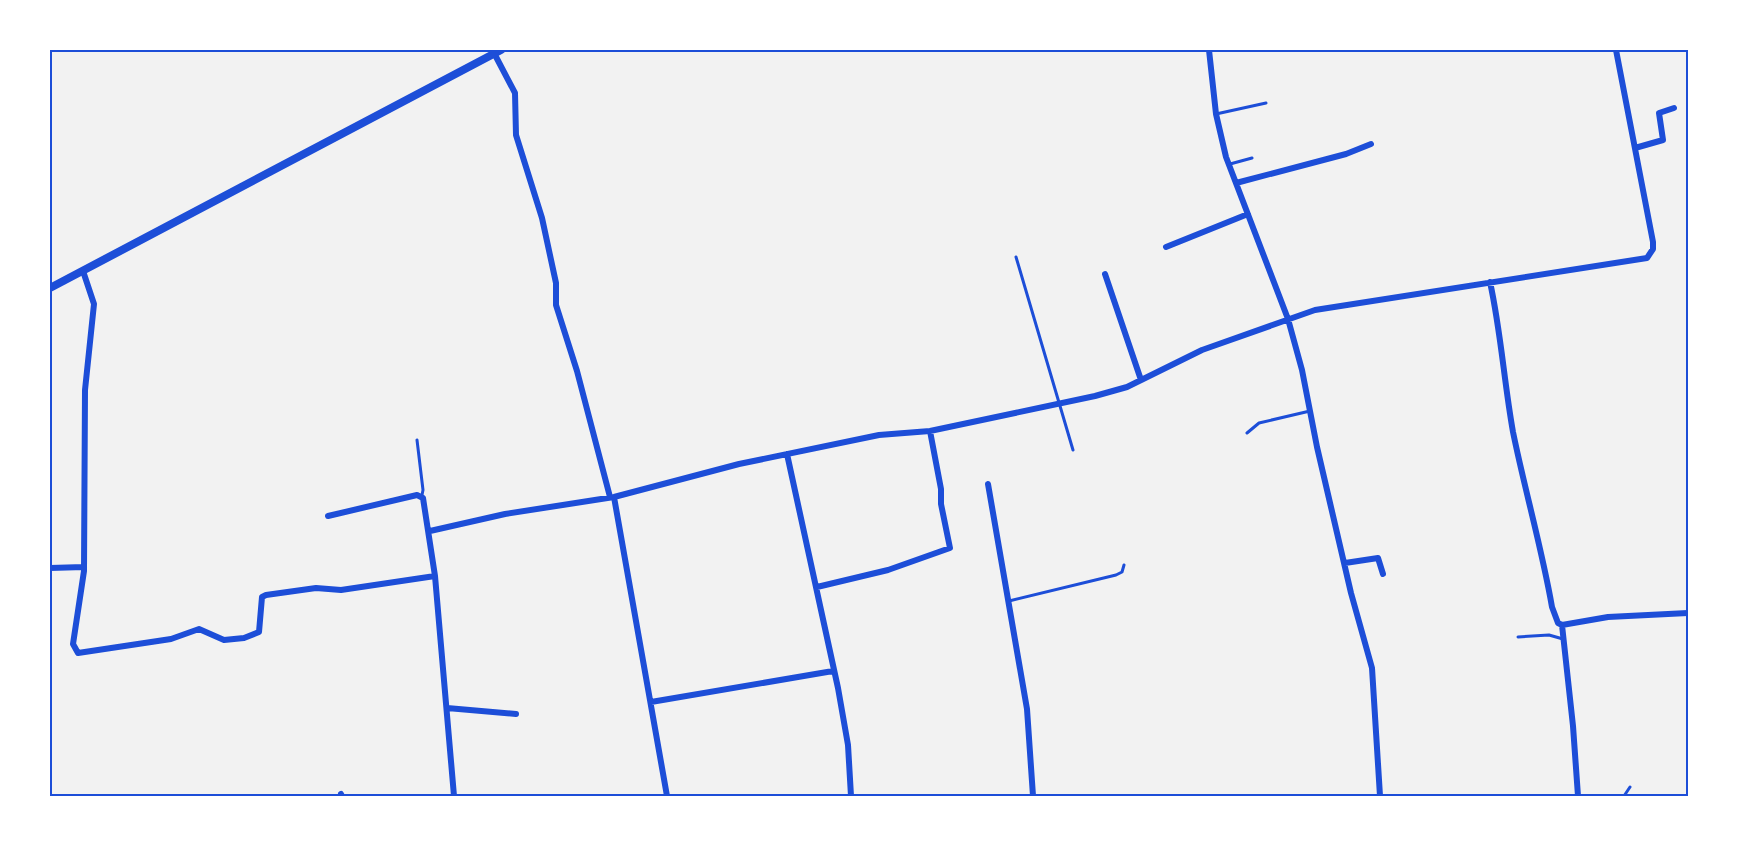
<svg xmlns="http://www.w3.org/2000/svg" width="1738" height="846" viewBox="0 0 1738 846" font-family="'Crimson Pro',serif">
  <rect width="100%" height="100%" fill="#f2f2f2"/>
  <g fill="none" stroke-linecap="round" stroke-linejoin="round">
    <path stroke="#1d4ed8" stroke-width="3" d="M1216 114 1266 103
      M1230 164 1252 158
      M1016 257 1073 450
      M1247 433 1259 423 1310 411
      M417 440 423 490 422 495
      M1009 601 1116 575 1122 572 1124 565
      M1518 637 1549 635 1563 639
      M1624 796 1630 787"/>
    <path stroke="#1d4ed8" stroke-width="6" d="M1209 50 1216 114 1226 157 1288 319 1302 370 1317 447 1351 593 1372 668 1380 796
      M494 53 515 93 516 135 542 218 556 283V305L577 371 610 497
      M1635 148 1663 140 1659 113 1674 108
      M1236 183 1346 154 1371 144
      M1166 247 1248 214
      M83 271 94 304 85 390 84 571 73 644 78 653 171 639 199 629 224 640 244 638 259 632 262 597 266 595 316 588 341 590 435 576
      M1105 274 1141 380
      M1490 282C1501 332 1504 382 1513 432 1525 491 1542 549 1552 607L1558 623 1562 625 1573 726 1578 796
      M787 454 838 688 848 745 851 796
      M988 484 1027 709 1033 796
      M614 497 667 796
      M328 516 417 495 423 498 435 576 454 796
      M430 531 505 514 614 497 739 464 879 435 930 431 1095 396 1127 387 1202 350 1315 310 1647 258 1653 249V242L1616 50
      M1345 563 1378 558 1383 574
      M50 568 84 567
      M817 587 888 570 950 548 941 504V489L930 431
      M1562 625 1608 617 1688 613
      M651 702 833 671
      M447 708 516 714
      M341 794 342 796"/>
    <path stroke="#1d4ed8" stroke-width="8" d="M50 288 501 50"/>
  </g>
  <rect width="1738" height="846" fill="none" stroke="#ffffff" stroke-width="102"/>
  <rect x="51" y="51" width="1636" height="744" fill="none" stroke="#1d4ed8" stroke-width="2"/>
</svg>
